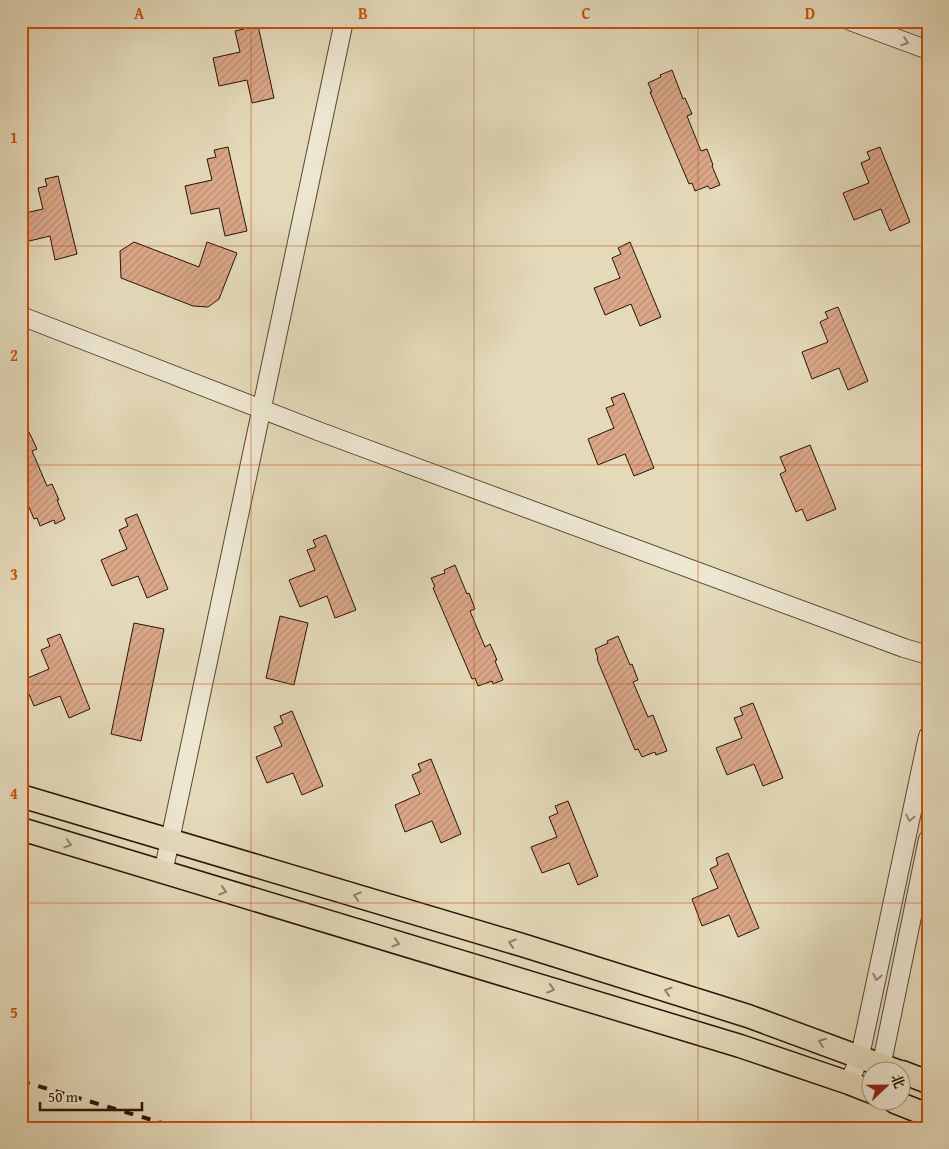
<svg xmlns="http://www.w3.org/2000/svg" width="949" height="1149" viewBox="0 0 949 1149" font-family="'Gentium Book Plus','Noto Serif SC',serif">
  <defs>
    <pattern id="building-hatch" width="6" height="6" patternUnits="userSpaceOnUse" patternTransform="scale(1.25)"><rect width="6" height="6" fill="#daa789"/><path d="M-1 1l2-2M0 6l6-6M5 7l2-2" fill="none" stroke="#bb8f74"/></pattern>
  </defs>
  <rect width="100%" height="100%" fill="#e4daba"/>
  <filter id="stains"><feTurbulence type="fractalNoise" baseFrequency=".004" numOctaves="4"/><feColorMatrix values="0 0 0 0 .2 0 0 0 0 .09 0 0 0 0 .02 0 0 0 .5 -.17"/></filter>
  <radialGradient id="worn" r=".72"><stop offset=".6" stop-color="#630" stop-opacity="0"/><stop offset="1" stop-color="#630" stop-opacity=".3"/></radialGradient>
  <path fill="url(#building-hatch)" stroke="#291400" d="M242 21H257L274 98 252 103 247 80 219 86 213 58 240 52 235 31 244 29Z
    M672 70 683 99 685 98 692 114 687 116 701 151 707 149 713 165 712 166 720 185 710 189 708 186 695 191 692 183 689 184 650 92H652L648 83 661 77 660 75Z
    M228 147 247 231 225 236 219 208 191 214 185 186 212 180 207 159 216 157 214 150Z
    M880 147 910 222 890 231 881 209 854 220 843 193 869 183 861 163 870 159 867 152Z
    M58 176 77 254 55 260 50 236 21 243V214L43 209 38 188 47 186 45 179Z
    M134 242 199 267 207 242 237 253 219 299 208 307 193 306 121 278 120 251Z
    M630 242 661 317 640 326 631 304 605 315 594 288 620 278 612 258 621 254 618 248Z
    M838 307 868 381 848 390 839 368 812 379 802 352 828 342 820 322 828 318 825 312Z
    M624 393 654 468 634 476 625 454 598 465 588 439 614 428 606 408 614 405 611 398Z
    M21 415 37 449 32 451 47 486 52 484 59 500H57L65 519 55 524 54 520 40 526 37 518 34 519 21 488Z
    M810 445 836 509 807 521 802 509 796 512 785 486 780 474 786 471 780 457Z
    M137 514 168 589 147 598 138 576 112 586 101 560 127 549 119 530 128 526 125 519Z
    M326 535 356 610 335 618 327 596 300 607 289 580 315 570 307 550 316 547 313 540Z
    M455 565 467 594 469 593 475 609 470 611 485 647 490 644 497 660 495 661 503 680 493 684 492 681 478 686 475 678 472 679 433 588 435 587 431 578 445 573 444 570Z
    M280 616 308 623 294 685 266 678Z
    M134 623 164 629 141 741 111 734Z
    M60 634 90 709 69 718 60 696 34 706 23 680 49 669 41 650 50 646 47 639Z
    M618 636 630 665 632 664 638 680 633 682 648 717 653 715 667 751 656 755 655 752 642 757 638 749 635 750 597 659 598 658 595 649 608 643 607 641Z
    M753 703 783 778 763 786 754 764 727 775 716 748 742 738 734 718 743 715 740 708Z
    M292 711 323 786 302 795 293 773 267 783 256 757 282 746 274 727 283 723 280 716Z
    M431 759 461 834 441 843 432 821 405 832 395 805 420 794 412 775 421 771 418 764Z
    M568 801 598 876 578 885 569 863 542 873 531 847 557 837 549 817 558 813 555 806Z
    M728 853 759 928 738 937 729 915 702 926 692 899 718 888 710 869 718 865 716 858Z"/>
  <g fill="none" stroke-linecap="round" stroke-linejoin="round">
    <defs>
      <path id="minor" d="M850 21 928 50
        M21 316 318 431 904 648 928 655
        M163 873 344 21
        M880 1072 928 839
        M849 1083 860 1056 928 736"/>
      <path id="major" d="M21 796 522 945 748 1016 900 1072
        M21 829 740 1046 849 1083 872 1092
        M902 1072 928 1082
        M895 1102 928 1115"/>
    </defs>
    <use href="#minor" stroke="#58462e" stroke-width="20"/>
    <use href="#major" stroke="#291400" stroke-width="25"/>
    <use href="#minor" stroke="#ede7d2" stroke-width="18"/>
    <use href="#major" stroke="#e4daba" stroke-width="22"/>
    <path stroke="#291400" stroke-width="4" stroke-dasharray="9 9" stroke-linecap="butt" d="M21 1081 179 1128"/>
  </g>
  <defs><path id="oneway-chevron" d="M-2-3.5L2.5 0L-2 3.5" fill="none" stroke-width="1.6" stroke-linecap="round" stroke-linejoin="round" transform="scale(1.25)"/></defs>
  <g stroke="#958874">
    <use href="#oneway-chevron" transform="translate(905 42) rotate(20)"/>
    <use href="#oneway-chevron" transform="translate(910 818) rotate(102)"/>
    <use href="#oneway-chevron" transform="translate(877 977) rotate(102)"/>
  </g>
  <g stroke="#908166">
    <use href="#oneway-chevron" transform="translate(68 844) rotate(17)"/>
    <use href="#oneway-chevron" transform="translate(223 891) rotate(17)"/>
    <use href="#oneway-chevron" transform="translate(357 896) rotate(-163)"/>
    <use href="#oneway-chevron" transform="translate(396 943) rotate(17)"/>
    <use href="#oneway-chevron" transform="translate(512 943) rotate(-163)"/>
    <use href="#oneway-chevron" transform="translate(551 989) rotate(17)"/>
    <use href="#oneway-chevron" transform="translate(668 991) rotate(-163)"/>
    <use href="#oneway-chevron" transform="translate(822 1042) rotate(-160)"/>
  </g>
  <path fill="none" stroke="#cb4f0a" stroke-width="1" stroke-opacity="0.55" d="M251 21V1128M474 21V1128M698 21V1128M21 246H928M21 465H928M21 684H928M21 903H928"/>
  <rect width="949" height="1149" fill="none" stroke="#e4daba" stroke-width="55"/>
  <g transform="translate(886 1086) rotate(68)"><circle r="24" fill="#ede7d2" stroke="#9f937e"/>
  <path d="M0-4L9 19L0 12L-9 19Z" fill="#8f2418"/>
  <text y="-8" font-size="14" font-weight="bold" text-anchor="middle" fill="#291400">北</text>
  </g>
  <path d="M40 1102v8h102v-8" fill="none" stroke="#291400" stroke-width="2.5"/>
  <text x="48" y="1102" font-size="15" fill="#291400" stroke="#ede7d2" stroke-width="4" paint-order="stroke">50 m</text>
  <rect x="28" y="28" width="894" height="1094" fill="none" stroke="#cb4f0a" stroke-width="2"/>
  <g font-size="16" text-anchor="middle" font-weight="bold" fill="#cb4f0a">
    <text x="139" y="19">A</text>
    <text x="363" y="19">B</text>
    <text x="586" y="19">C</text>
    <text x="810" y="19">D</text>
    <text x="14" y="143">1</text>
    <text x="14" y="361">2</text>
    <text x="14" y="580">3</text>
    <text x="14" y="799">4</text>
    <text x="14" y="1018">5</text>
  </g>
  <rect width="100%" height="100%" filter="url(#stains)"/>
  <rect width="100%" height="100%" fill="url(#worn)"/>
</svg>
